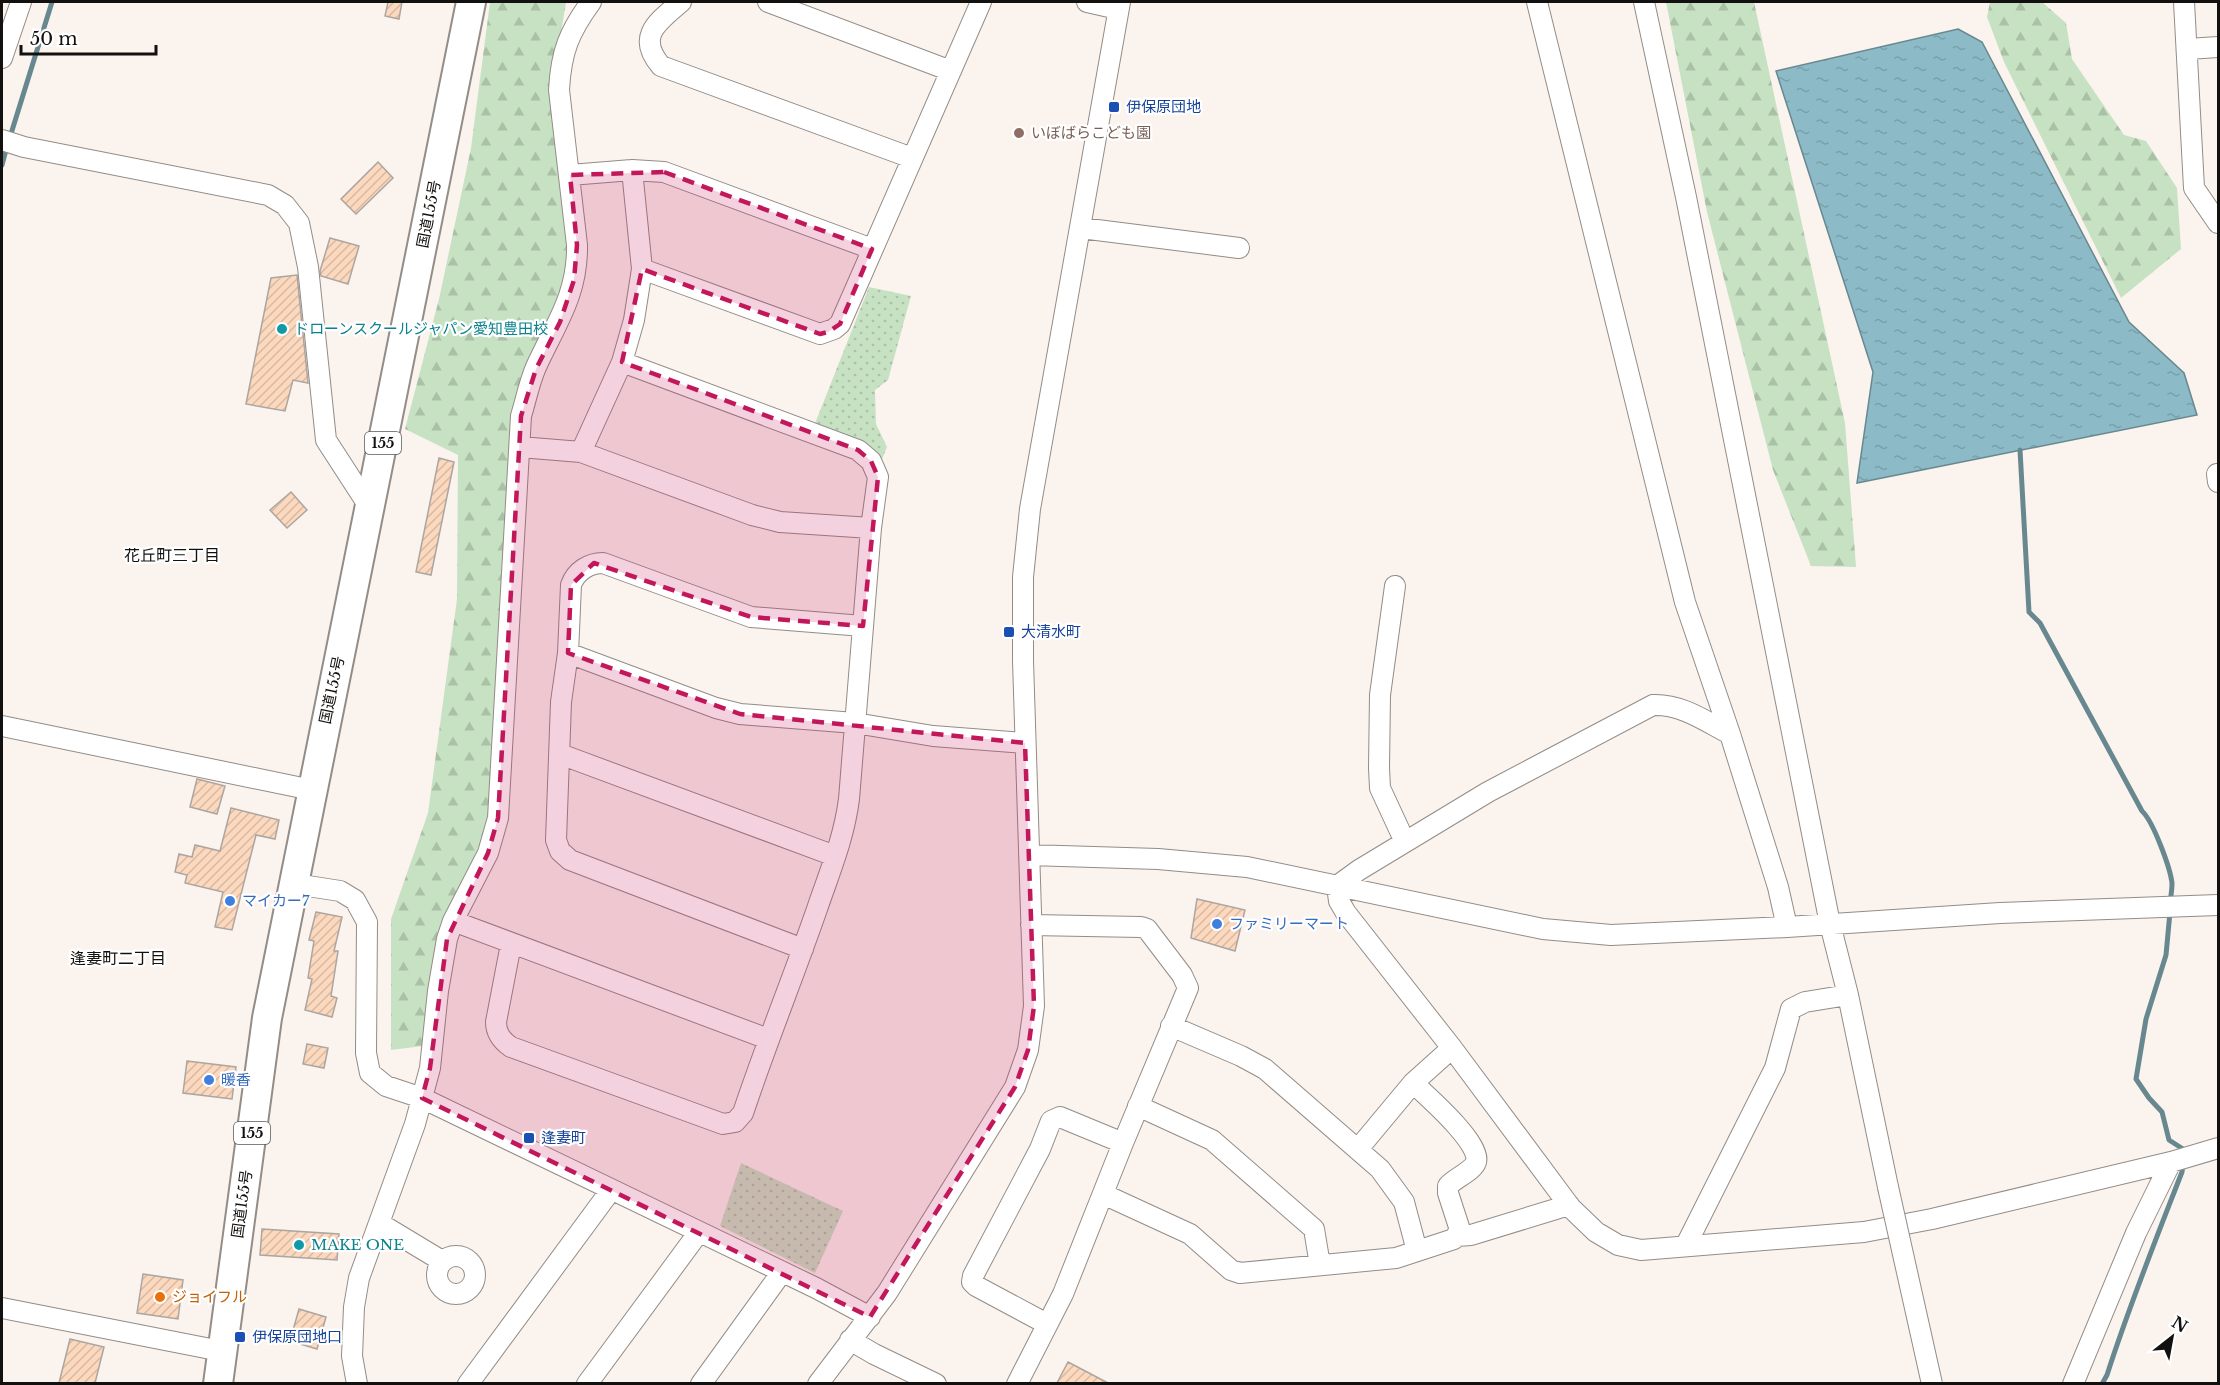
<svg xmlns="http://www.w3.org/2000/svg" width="2220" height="1385" viewBox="0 0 2220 1385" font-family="'Libre Baskerville','Noto Sans JP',serif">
  <defs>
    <pattern id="forest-firs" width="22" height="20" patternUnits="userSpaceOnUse" patternTransform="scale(1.5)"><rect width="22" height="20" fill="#c7e2c3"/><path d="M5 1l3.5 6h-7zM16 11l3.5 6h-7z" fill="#aac1a6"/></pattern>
    <pattern id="park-dots" width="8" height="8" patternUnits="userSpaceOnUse" patternTransform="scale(1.5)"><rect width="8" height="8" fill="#c7e2c3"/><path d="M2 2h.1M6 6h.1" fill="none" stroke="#aac1a6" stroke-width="1.8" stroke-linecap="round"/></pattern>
    <pattern id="water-ripples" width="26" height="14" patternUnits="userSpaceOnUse" patternTransform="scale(1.5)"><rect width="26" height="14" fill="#8cbbc7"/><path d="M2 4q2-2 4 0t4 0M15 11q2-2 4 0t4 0" fill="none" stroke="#78a0aa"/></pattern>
    <pattern id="building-hatch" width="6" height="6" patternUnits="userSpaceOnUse" patternTransform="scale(1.5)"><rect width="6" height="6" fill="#fcd9be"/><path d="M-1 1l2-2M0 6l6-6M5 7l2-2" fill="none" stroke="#d7b9a2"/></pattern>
  </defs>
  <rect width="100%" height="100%" fill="#fbf3ee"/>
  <path fill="url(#forest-firs)" d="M490 2H566L559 45 568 242 563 297 518 390 490 806 485 833 445 920 423 1046 391 1050V919L428 813 457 599 458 455 405 429 439 299 471 148Z
    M1666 2H1754L1845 423 1856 567 1811 566 1773 470 1707 212Z
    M1990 2H2042L2066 23 2072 59 2124 135 2146 141 2177 188 2181 249 2121 298 2004 62 1987 17Z"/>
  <path fill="url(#park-dots)" d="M869 287 911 296 888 380 875 390 876 424 887 447 882 459 861 445 814 426Z
    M741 1163 843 1211 815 1273 720 1226Z"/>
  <path fill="url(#water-ripples)" stroke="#688890" stroke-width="1.5" d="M1958 29 1982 42 2129 322 2184 373 2197 415 1857 483 1873 372 1776 71Z"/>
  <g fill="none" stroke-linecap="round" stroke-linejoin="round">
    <path stroke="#688890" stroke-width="5" d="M10 137 52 2
      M2 165 7 146
      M2020 450 2029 612 2040 623 2142 811C2153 821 2170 867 2172 883 2172 889 2171 896 2170 902
      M2170 912 2166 955 2146 1019 2136 1079 2149 1098 2162 1112 2169 1140 2183 1149V1154
      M2102 1384 2107 1375C2129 1306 2156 1239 2182 1172L2183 1164"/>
  </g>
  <path fill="url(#building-hatch)" stroke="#aca5a0" stroke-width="1.5" d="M388 2H402L399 19 385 16Z
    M378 162 393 178 356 214 341 199Z
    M330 238 359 246 348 284 321 276 320 271Z
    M297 275 308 383 293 380 285 411 246 404 271 278Z
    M439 458 454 462 431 575 416 572Z
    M291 492 307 510 287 528 270 510Z
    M197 779 225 786 217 814 190 807Z
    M231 808 279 820 275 839 256 835 232 930 215 927 223 892 185 883 187 875 175 872 179 854 192 857 195 845 220 851Z
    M1197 899 1245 910 1235 951 1191 938Z
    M316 912 342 917 334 951H338L331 996 337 998 332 1017 305 1010 312 979 308 978 314 941 309 940Z
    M307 1044 328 1048 324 1068 303 1064Z
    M187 1061 236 1067 232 1099 183 1093Z
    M262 1229 339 1234 337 1260 260 1255Z
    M143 1274 183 1280 178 1319 137 1313Z
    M299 1309 326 1317 317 1349 290 1341Z
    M70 1339 104 1347 95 1383H59Z
    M1068 1362 1108 1383H1057Z"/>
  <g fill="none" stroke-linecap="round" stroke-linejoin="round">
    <defs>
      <path id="minor" d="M681 2C659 21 635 36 661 66L912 158
        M768 2 951 71
        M1087 2 1118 9
        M1537 2 1685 602 1730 734 1778 887 1787 927
        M1644 2 1686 197 1830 924 1848 995 1888 1187
        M2184 2 2194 188 2218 223
        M2188 49 2218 47
        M2 58 21 2
        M2 140 24 147 268 195 285 205 299 223 308 267 326 440 370 508
        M570 175 632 170 664 172 872 249
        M1081 228 1239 248
        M642 269 820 334 834 329 840 324 981 2
        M520 447 581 452 622 362 634 320 642 269 632 170
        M581 452 752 515 780 522 871 528
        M2217 474 2218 482
        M1395 586 1380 695 1379 768 1380 788 1405 842
        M568 653 716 708 740 714 855 723 933 736 1025 743
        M2 726 312 790
        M1730 734C1705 721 1682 704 1653 705L1488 792 1359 870 1337 886 1339 901 1346 913 1452 1048 1571 1208 1596 1232 1618 1245 1641 1250 1864 1232 1932 1219 2171 1162 2218 1148
        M560 754 835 856
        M1029 855 1158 859 1247 867 1543 929 1611 935 1787 927 2000 913 2218 905
        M295 884 340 891 355 900 367 922 366 1053 370 1073 386 1086 422 1098 816 1288 870 1317
        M453 921 768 1039
        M511 944 496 1022C496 1033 501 1040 511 1047L723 1124 735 1122 743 1113C766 1044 793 978 817 909 830 871 844 838 849 799L871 528 878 477 871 461 858 450 622 362
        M803 949 570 860 560 851 556 840 561 702 568 653 571 585C576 571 589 563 603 563L751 617 863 626
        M1171 1026 1241 1056 1265 1069 1380 1169 1404 1202 1417 1251
        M1138 1106 1212 1140 1314 1229 1320 1265
        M1358 1149 1413 1083 1452 1048
        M1103 1194 1190 1234 1231 1270 1240 1273 1396 1258 1454 1239 1460 1230 1448 1193V1186C1455 1178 1473 1171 1476 1162 1482 1144 1427 1096 1413 1083
        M379 1223 442 1261
        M1457 1236 1471 1235 1569 1205
        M1686 1245 1775 1068 1791 1009 1805 1002 1848 995
        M437 1275a19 19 0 1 1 38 0a19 19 0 1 1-38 0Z
        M2 1308 221 1351
        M1047 1324 976 1286 972 1282 973 1276 1040 1149 1051 1121 1060 1117 1123 1143
        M850 1340 874 1354 936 1384
        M357 1384 352 1356 354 1307 359 1278 415 1124 430 1068 438 991 447 939 453 921 488 853 498 818 521 416C526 400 529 383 536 367 555 325 578 295 577 245L559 90C561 52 569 32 591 2
        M468 1384 611 1190
        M587 1384 699 1232
        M701 1384 782 1272
        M818 1384 887 1293 1015 1087 1028 1050 1034 1006 1023 661V577L1030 509 1120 2
        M1017 1384 1063 1294 1123 1143 1188 988 1182 975 1147 929 1141 927 1031 925
        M2073 1384 2136 1233 2171 1162"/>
      <path id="highway" d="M218 1384 267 1018 471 2"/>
    </defs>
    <use href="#minor" stroke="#938c87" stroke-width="22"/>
    <use href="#highway" stroke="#938c87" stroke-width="32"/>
    <use href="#minor" stroke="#fff" stroke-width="20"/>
    <use href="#highway" stroke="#fff" stroke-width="28"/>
    <defs>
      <path id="minor-bridge" d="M1888 1187 1932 1384"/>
    </defs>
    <use href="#minor-bridge" stroke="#938c87" stroke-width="22" stroke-linecap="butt"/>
    <use href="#minor-bridge" stroke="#fff" stroke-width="20"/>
  </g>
  <path fill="#c2185b" fill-opacity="0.2" stroke="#c2185b" stroke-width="4.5" stroke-dasharray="12 8" stroke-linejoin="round" d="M664 172 872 249 840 324 828 332 820 334 642 269 622 362 858 450 871 461 878 477 863 626 751 617 594 563 571 585 568 653 740 714 1025 743 1034 1006 1028 1050 1015 1087 870 1317 422 1098 430 1068 447 939 488 853 498 818 521 416 536 369 560 322 574 280 577 245 570 175Z"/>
  <g fill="#1a4fb4" stroke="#fff" stroke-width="2">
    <rect x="1108" y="101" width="12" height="12" rx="3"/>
    <rect x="1003" y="626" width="12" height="12" rx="3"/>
    <rect x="523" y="1132" width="12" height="12" rx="3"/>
    <rect x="234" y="1331" width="12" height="12" rx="3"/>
  </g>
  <circle fill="#8d6e63" stroke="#fff" stroke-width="2" cx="1019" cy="133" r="6"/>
  <g fill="#0f9aa8" stroke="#fff" stroke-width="2">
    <circle cx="282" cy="329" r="6"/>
    <circle cx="299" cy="1245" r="6"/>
  </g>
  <g fill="#3f7fe0" stroke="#fff" stroke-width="2">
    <circle cx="230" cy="901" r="6"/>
    <circle cx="1217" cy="924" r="6"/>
    <circle cx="209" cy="1080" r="6"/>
  </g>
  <circle fill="#e8710a" stroke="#fff" stroke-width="2" cx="160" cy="1297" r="6"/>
  <g text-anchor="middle" stroke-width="4.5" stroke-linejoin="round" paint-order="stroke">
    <g fill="#fff" stroke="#5a5857" stroke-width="1.5">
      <rect x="365" y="432" width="36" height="22" rx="4.5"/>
      <rect x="234" y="1122" width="36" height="22" rx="4.5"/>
    </g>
    <g font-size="14" font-weight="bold" fill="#13110f">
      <text x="383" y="448">155</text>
      <text x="252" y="1138">155</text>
    </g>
    <g font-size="15" fill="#164399" stroke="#fff" text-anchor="start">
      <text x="1126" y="112">伊保原団地</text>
      <text x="1021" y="637">大清水町</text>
      <text x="541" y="1143">逢妻町</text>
      <text x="252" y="1342">伊保原団地口</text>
    </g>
    <g font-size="15" fill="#785e54" stroke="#fff" text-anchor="start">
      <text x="1031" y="138">いぼばらこども園</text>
    </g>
    <g font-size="15" fill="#13110f" stroke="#fff">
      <text transform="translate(429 214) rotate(-79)" y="5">国道155号</text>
      <text transform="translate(332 690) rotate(-78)" y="5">国道155号</text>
      <text transform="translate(242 1204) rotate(-82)" y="5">国道155号</text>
    </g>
    <g font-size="15" fill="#0d838f" stroke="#fff" text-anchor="start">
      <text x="294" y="334">ドローンスクールジャパン愛知豊田校</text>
      <text x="311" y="1250">MAKE ONE</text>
    </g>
    <g font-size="15" fill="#366cbe" stroke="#fff" text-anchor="start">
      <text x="242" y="906">マイカー7</text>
      <text x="1229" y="929">ファミリーマート</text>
      <text x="221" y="1085">暖香</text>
    </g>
    <g font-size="15" fill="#c56008" stroke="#fff" text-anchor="start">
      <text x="172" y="1302">ジョイフル</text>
    </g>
    <g font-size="16" fill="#13110f" stroke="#fff">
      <text x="172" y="561">花丘町三丁目</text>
      <text x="118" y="964">逢妻町二丁目</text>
    </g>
  </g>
  <rect width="2220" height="1385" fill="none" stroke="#13110f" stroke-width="6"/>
  <g transform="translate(2172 1337) rotate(31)" stroke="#ffffff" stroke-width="4.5" paint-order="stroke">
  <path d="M0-4.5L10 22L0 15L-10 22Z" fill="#13110f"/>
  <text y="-9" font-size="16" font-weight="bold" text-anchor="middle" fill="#13110f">N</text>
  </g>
  <path d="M21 45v9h135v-9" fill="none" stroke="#13110f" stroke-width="3"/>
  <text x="30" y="45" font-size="18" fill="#13110f" stroke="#ffffff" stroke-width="4.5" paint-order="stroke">50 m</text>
</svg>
